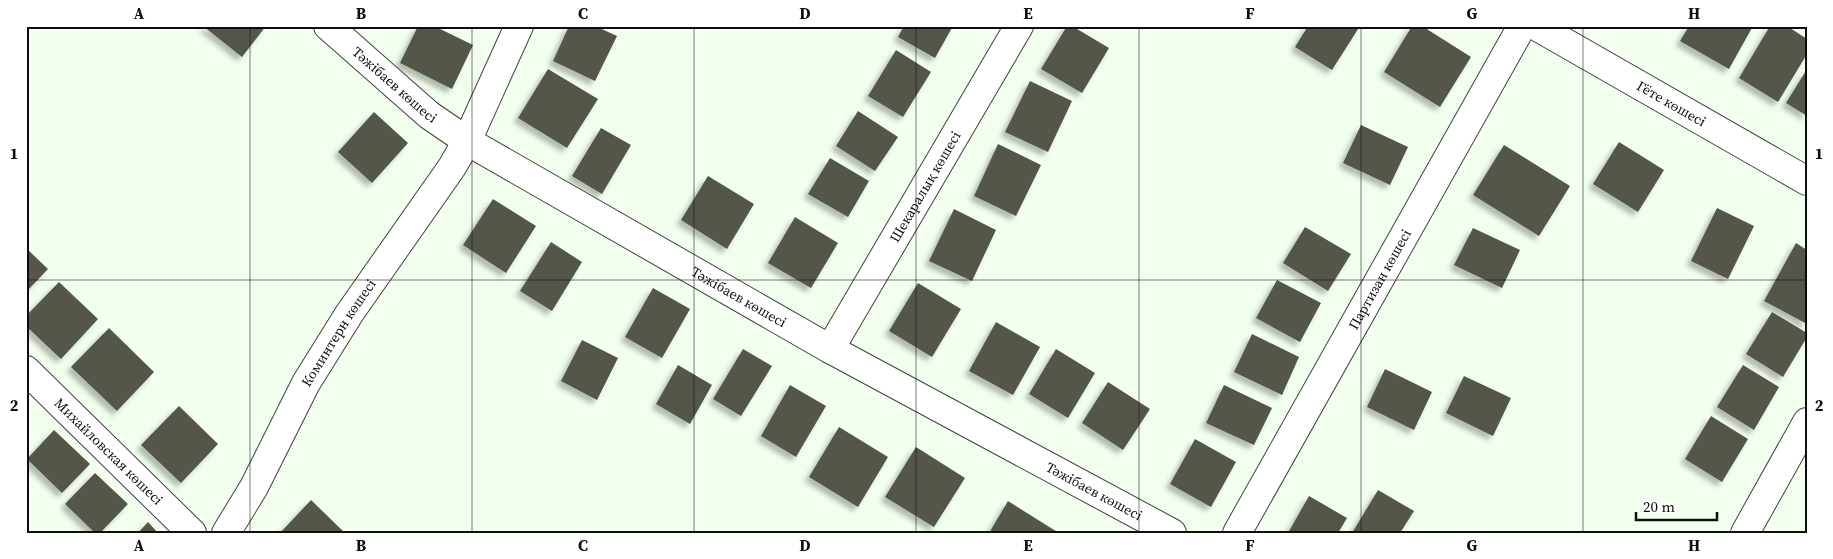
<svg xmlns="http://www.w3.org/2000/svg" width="1833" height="559" viewBox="0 0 1833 559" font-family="'Source Serif 4',serif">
  <defs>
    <filter id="shadow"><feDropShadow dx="-4.5" dy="4.5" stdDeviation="2.5" flood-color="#0004"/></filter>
  </defs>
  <rect width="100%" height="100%" fill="#f2ffef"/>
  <path fill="#52574a" filter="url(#shadow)" d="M203 26H266L242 57Z
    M418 26H434L473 45 452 89 400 63Z
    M569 26H595L617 36 595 81 553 61Z
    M904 26H953L935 58 898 37Z
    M1067 26H1072L1109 48 1082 93 1041 69Z
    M1308 26H1360L1332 70 1295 47Z
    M1412 26H1422L1471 57 1440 107 1384 72Z
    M1689 26H1753L1729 69 1680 41Z
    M1770 26H1787L1807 39V54L1778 102 1739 78Z
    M896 50 931 72 903 117 868 96Z
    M548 69 598 99 567 148 518 118Z
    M1807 69V116L1786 103Z
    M1030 81 1072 101 1048 152 1005 132Z
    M858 111 898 137 875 171 836 146Z
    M374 112 408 143 372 183 338 152Z
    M1361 125 1408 147 1390 185 1343 163Z
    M601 128 631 145 602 194 572 176Z
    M1619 142 1664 170 1638 212 1593 184Z
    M998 144 1041 165 1016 216 974 196Z
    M1504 145 1570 186 1539 236 1473 195Z
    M830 158 869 181 848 217 808 194Z
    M708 176 754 204 727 249 681 220Z
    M493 199 536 226 506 273 463 245Z
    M1717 208 1754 226 1728 279 1691 261Z
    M954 209 996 230 972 281 929 261Z
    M795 217 838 243 811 288 768 263Z
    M1305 227 1351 254 1328 291 1283 263Z
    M1473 228 1520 250 1502 288 1454 265Z
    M551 242 582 262 552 311 520 291Z
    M1796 243 1807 250V324L1764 301Z
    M26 248 48 269 26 292Z
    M1277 280 1321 303 1300 342 1256 318Z
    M59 282 98 319 61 359 26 326V316Z
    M918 283 961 309 932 357 889 331Z
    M653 288 690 309 662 358 625 337Z
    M1772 312 1807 333V337L1783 377 1746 354Z
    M996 322 1040 347 1013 395 969 371Z
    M109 328 154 372 117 411 71 367Z
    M1252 334 1299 357 1282 395 1234 372Z
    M582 340 618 358 597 400 561 381Z
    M743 349 772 366 741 416 713 399Z
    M1056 349 1095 373 1068 418 1029 394Z
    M678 365 712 385 690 424 656 404Z
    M1743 365 1779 387 1754 430 1717 407Z
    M1385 369 1432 392 1414 430 1367 407Z
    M1464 376 1511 398 1493 436 1446 413Z
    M1108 382 1150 409 1123 450 1082 423Z
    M790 385 826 406 796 457 761 436Z
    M1224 385 1272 408 1254 445 1206 423Z
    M179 406 218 444 181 483 141 445Z
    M1711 416 1748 439 1722 482 1685 459Z
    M839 427 888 457 858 507 809 477Z
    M54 430 90 464 62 493 27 459Z
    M1195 439 1236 462 1211 507 1170 484Z
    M916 447 965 478 934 527 885 497Z
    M95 473 128 504 100 533H95L65 504Z
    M1378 490 1414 511 1400 533H1352Z
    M1309 496 1347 518 1338 533H1288Z
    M311 500 345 533H280Z
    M1008 501 1059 533H989Z
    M148 522 158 533H138Z"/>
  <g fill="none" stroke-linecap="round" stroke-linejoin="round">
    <defs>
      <g id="minor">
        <path id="s1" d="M328 26 429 115 467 141 830 349 1172 533"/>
        <path id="s2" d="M1536 26 1807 181"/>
        <path id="s3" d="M830 349 1019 26"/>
        <path id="s4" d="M26 370 192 533"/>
        <path id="s5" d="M226 533 254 487 306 383 349 314 452 167 467 141 519 26"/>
        <path id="s6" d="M1237 533 1522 26"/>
        <path d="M1745 533 1807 422"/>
      </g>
    </defs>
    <use href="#minor" stroke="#414141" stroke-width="30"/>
    <use href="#minor" stroke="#fff" stroke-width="28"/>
  </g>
  <path fill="none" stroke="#0e0e0e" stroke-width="1" stroke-opacity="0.55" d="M250 26V533M472 26V533M694 26V533M916 26V533M1139 26V533M1361 26V533M1583 26V533M26 280H1807"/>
  <g text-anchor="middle" stroke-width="5" stroke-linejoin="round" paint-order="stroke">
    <g font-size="14" fill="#0e0e0e" stroke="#fff">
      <text dy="5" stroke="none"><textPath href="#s1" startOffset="89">Тәжібаев көшесі</textPath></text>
      <text dy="5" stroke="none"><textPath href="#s2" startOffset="156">Гёте көшесі</textPath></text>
      <text dy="5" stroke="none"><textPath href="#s3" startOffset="188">Шекаралық көшесі</textPath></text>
      <text dy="5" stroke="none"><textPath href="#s6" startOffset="291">Партизан көшесі</textPath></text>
      <text dy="5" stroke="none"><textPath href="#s1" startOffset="494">Тәжібаев көшесі</textPath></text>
      <text dy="5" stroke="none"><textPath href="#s5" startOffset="230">Коминтерн көшесі</textPath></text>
      <text dy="5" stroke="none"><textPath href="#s4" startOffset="116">Михайловская көшесі</textPath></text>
      <text dy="5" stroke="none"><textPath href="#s1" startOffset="899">Тәжібаев көшесі</textPath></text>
    </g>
  </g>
  <rect width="1833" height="559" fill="none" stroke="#ffffff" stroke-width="55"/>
  <path d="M1636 512v8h81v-8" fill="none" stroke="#0e0e0e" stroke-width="2.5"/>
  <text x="1643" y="512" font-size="15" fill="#0e0e0e" stroke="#ffffff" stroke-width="4" paint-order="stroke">20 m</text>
  <rect x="28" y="28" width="1778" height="504" fill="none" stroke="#0e0e0e" stroke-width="2"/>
  <g font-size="16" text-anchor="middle" font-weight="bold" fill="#0e0e0e">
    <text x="139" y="19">A</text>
    <text x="361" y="19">B</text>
    <text x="583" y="19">C</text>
    <text x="805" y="19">D</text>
    <text x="1028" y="19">E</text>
    <text x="1250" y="19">F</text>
    <text x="1472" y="19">G</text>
    <text x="1694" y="19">H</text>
    <text x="14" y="159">1</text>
    <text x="1819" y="159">1</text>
    <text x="14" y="411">2</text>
    <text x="1819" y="411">2</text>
    <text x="139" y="551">A</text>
    <text x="361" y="551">B</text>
    <text x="583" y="551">C</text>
    <text x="805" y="551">D</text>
    <text x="1028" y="551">E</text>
    <text x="1250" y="551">F</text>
    <text x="1472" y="551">G</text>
    <text x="1694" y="551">H</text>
  </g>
</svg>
